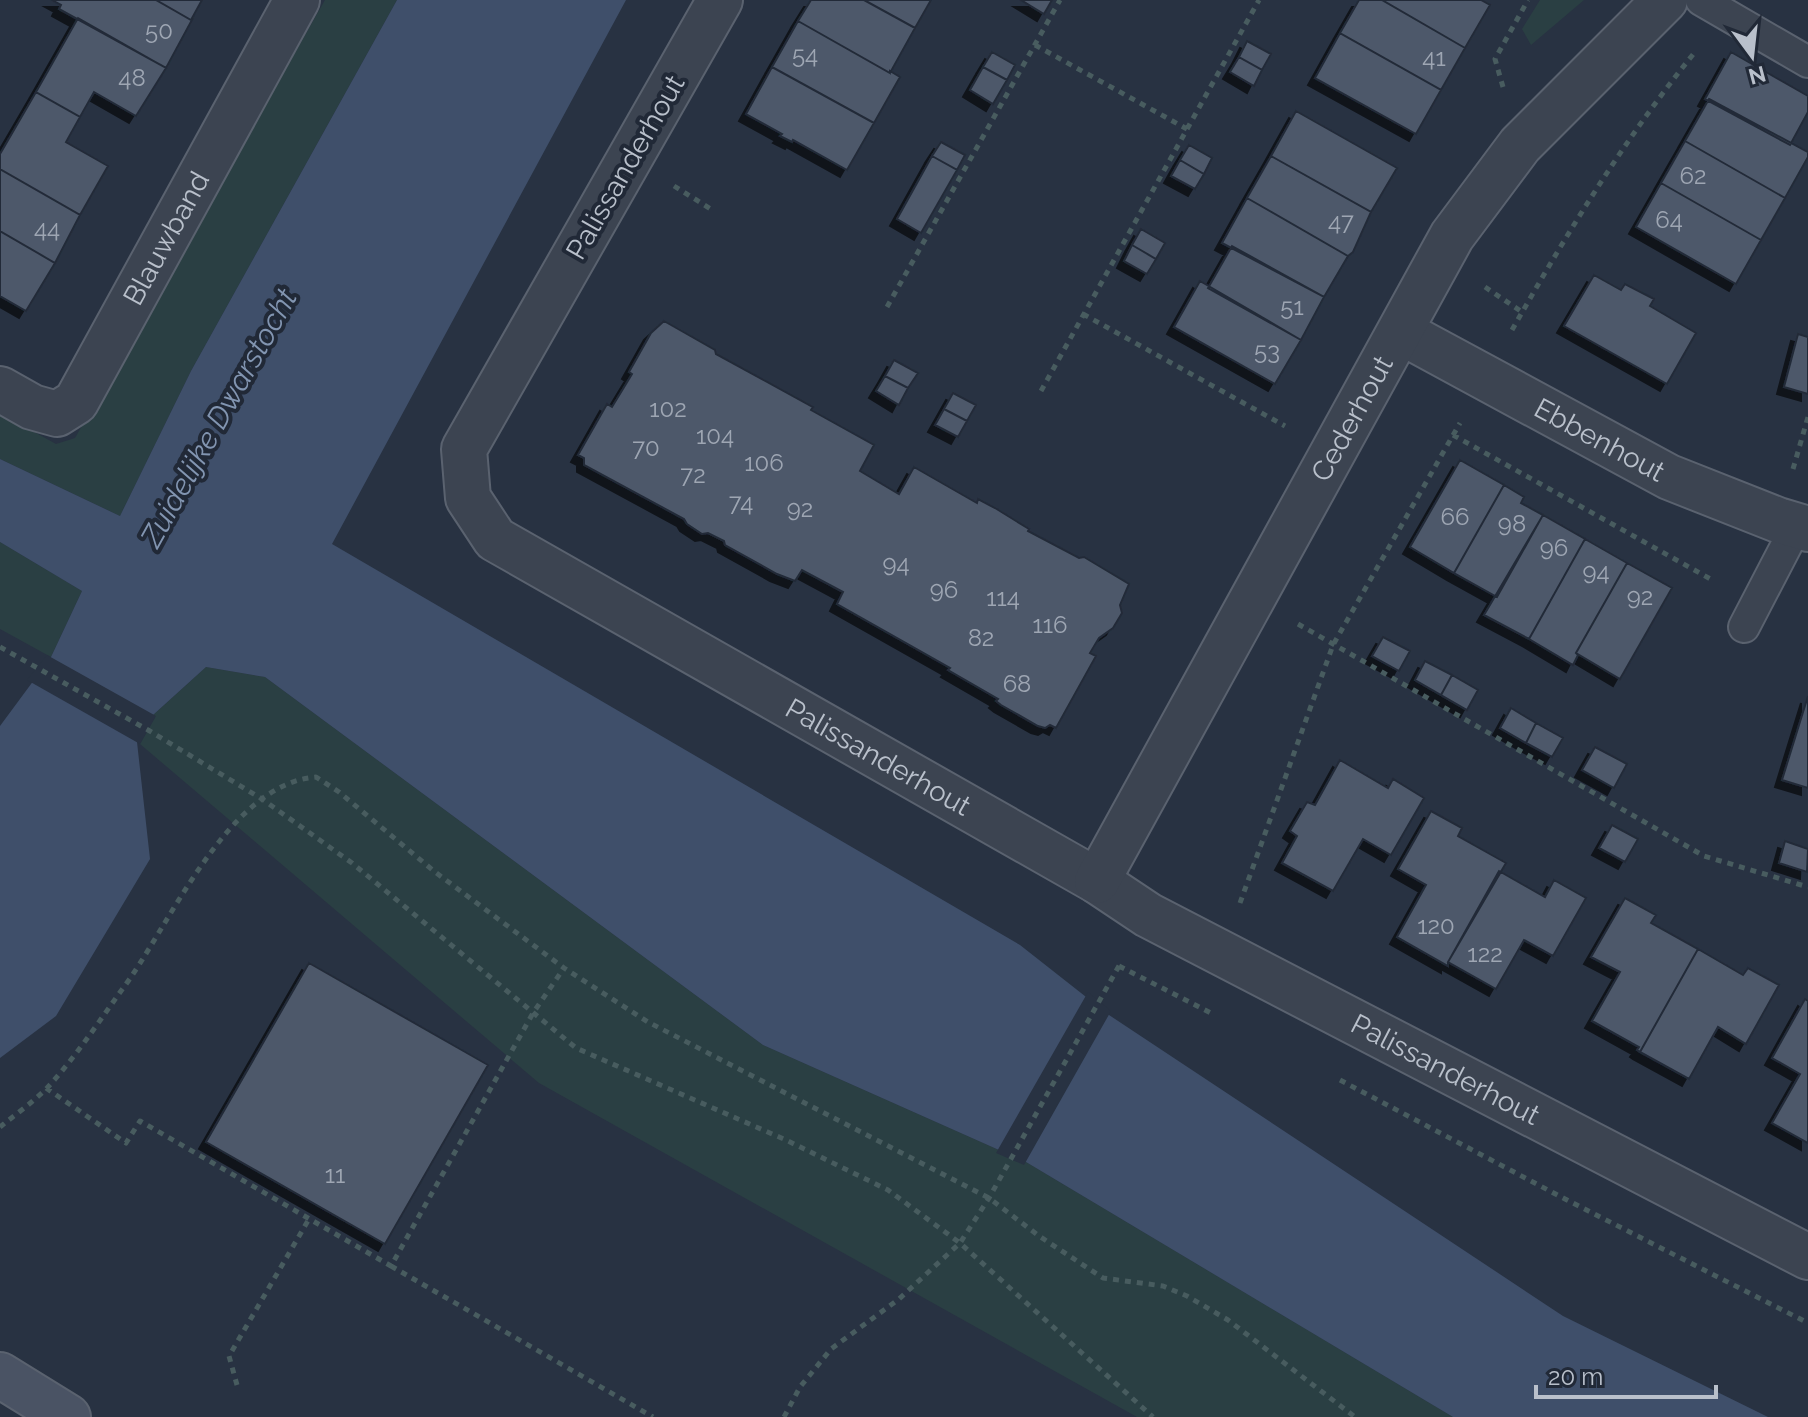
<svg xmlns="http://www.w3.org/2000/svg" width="1808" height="1417" viewBox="0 0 1808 1417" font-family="Raleway,sans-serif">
  <defs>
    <filter id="shadow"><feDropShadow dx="-7" dy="7" stdDeviation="0" flood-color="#0009"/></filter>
  </defs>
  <rect width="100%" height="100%" fill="#283242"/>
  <path fill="#2a3f43" d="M325 0H397L191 371 120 516 0 459V413L56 444 75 438Z
    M1540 0H1584L1531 45 1522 29Z
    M0 542 82 591 51 657 0 629Z
    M206 667 265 677 763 1045 1026 1162 1453 1417H1137L539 1083 140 744 155 717 153 715Z"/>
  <path fill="#3f4f6a" d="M397 0H626L332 544 1020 945 1109 1015 1563 1316 1768 1417H1453L1026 1162 763 1045 265 677 206 667 153 715 137 742 150 859 56 1016 0 1058V726L51 657 82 591 0 542V459L120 516 191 371Z"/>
  <path fill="#283242" d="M47 655 156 716 140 744 27 680Z
    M1088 992 1111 1011 1024 1165 996 1153Z"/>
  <path fill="#4e596a" stroke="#232b39" stroke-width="2" filter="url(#shadow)" d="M52 0H156L191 20 193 18 166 68 59 9 61 5Z
    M156 0H202L191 20Z
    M811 0H864L915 28 890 73 798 21Z
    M864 0H931L915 28Z
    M1021 0H1052L1044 14Z
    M1359 0H1382L1465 48 1441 90 1340 33Z
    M1382 0H1481L1490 5 1465 48Z
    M78 18 166 68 136 116 94 92 80 117 36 92Z
    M798 21 890 73V71L900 77 874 123 772 67Z
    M1340 33 1441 90 1416 134 1315 78Z
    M1247 41 1271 54 1262 70 1239 57Z
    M992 52 1015 65 1007 80 983 67Z
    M1731 52 1808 96V112L1790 145 1705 99Z
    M1239 57 1262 70 1254 86 1230 72Z
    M772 67 874 123 847 170 793 140 792 142 780 136 782 134 746 114Z
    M983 67 1007 80 993 104 970 90Z
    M36 92 80 117 66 142 108 166 80 215 0 169V154Z
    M1709 99 1808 152V157L1785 198 1685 141Z
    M1296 111 1397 168 1371 212 1271 156Z
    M1685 141 1785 198 1761 240 1661 183Z
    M941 142 965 155 957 170 932 156Z
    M1189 145 1212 158 1204 174 1180 160Z
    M932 156 957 170 921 233 897 219Z
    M1271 156 1371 212 1353 252 1348 256 1247 198Z
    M1180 160 1204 174 1195 189 1171 176Z
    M0 169 80 215 55 263 0 231Z
    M1661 183 1761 240 1736 284 1636 227Z
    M1247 198 1348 256 1324 297 1222 243Z
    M1141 229 1165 243 1156 259 1132 245Z
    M0 231 55 263 26 311 0 296Z
    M1132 245 1156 259 1147 274 1124 261Z
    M1232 246 1324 297 1301 340 1208 288Z
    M1594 275 1621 290 1625 284 1654 299 1650 306 1696 333 1667 384 1564 326Z
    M1200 281 1301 340 1275 384 1174 327Z
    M664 321 715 350 716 354 813 407 811 410 874 445 860 471 899 494 914 467 977 503 978 499 995 508 1029 529 1028 531 1079 558 1084 557 1129 584 1120 605 1122 613 1113 628 1099 638 1090 653 1096 656 1056 728 1050 725 1045 728 1038 726 1001 705 996 701 998 699 948 670 950 668 837 604 843 592 802 570 795 581 777 574 725 545 724 541 708 533 702 534 687 524 684 519 584 465V458L578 455 607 404 612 407 632 374 629 372 651 333Z
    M1798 334 1808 337V394L1784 387Z
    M894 360 918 373 908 388 885 376Z
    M885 376 908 388 899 405 876 391Z
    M953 393 976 405 967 421 944 409Z
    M944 409 967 421 958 437 935 425Z
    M1460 460 1504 485 1454 573 1410 547Z
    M1504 485 1524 497 1521 503 1543 515 1497 597 1454 573Z
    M1543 515 1585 539 1529 639 1484 615Z
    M1585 539 1627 563 1576 653 1578 655 1573 665 1529 639Z
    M1627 563 1672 588 1620 679 1576 653Z
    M1383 637 1410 651 1399 671 1372 656Z
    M1425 661 1452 675 1441 695 1415 680Z
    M1452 675 1478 690 1467 710 1441 695Z
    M1808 696V788L1782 780Z
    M1511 708 1536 723 1526 743 1500 728Z
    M1536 723 1563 738 1552 757 1526 743Z
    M1595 747 1627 764 1614 788 1582 770Z
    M1340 760 1388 788 1393 779 1424 798 1391 855 1363 839 1333 891 1282 863 1297 836 1290 831 1307 802 1315 805Z
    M1431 811 1462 828 1458 836 1506 863 1448 962V966L1397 937 1426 885 1398 869Z
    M1612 825 1638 839 1625 862 1599 848Z
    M1785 841 1808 849 1807 872 1779 863Z
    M1499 871 1545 897 1554 880 1586 898 1553 956 1524 940 1496 989 1448 962Z
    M1625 898 1656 915 1651 923 1698 949 1640 1052 1637 1050 1639 1047 1592 1021 1620 972 1591 957Z
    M1698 949 1743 975 1748 968 1779 985 1746 1044 1718 1027 1689 1079 1640 1052Z
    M309 963 488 1065 385 1244 206 1142Z
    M1805 999 1808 1001V1143L1772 1123 1800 1074 1772 1058Z"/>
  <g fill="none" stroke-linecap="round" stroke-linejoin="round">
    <defs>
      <path id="lane" d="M1701 0 1808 62
        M1744 627 1796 527"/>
      <g id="street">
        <path id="s1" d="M720 0 464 449 468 498 495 539 1097 881 1148 915 1808 1257"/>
        <path id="s2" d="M1401 332 1669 477 1778 520 1808 529"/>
        <path id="s3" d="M0 389 32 407 57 414 76 402 297 0"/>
        <path id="s4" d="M1097 881 1452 236 1520 145 1665 0"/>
      </g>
      <path id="secondary" d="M0 1375 68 1417"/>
    </defs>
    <use href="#lane" stroke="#5a626f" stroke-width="34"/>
    <use href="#street" stroke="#5a626f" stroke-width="48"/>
    <use href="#secondary" stroke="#5a626f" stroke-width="48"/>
    <path stroke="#485c5f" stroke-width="5" stroke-dasharray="6 6" stroke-linecap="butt" d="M1035 45 1187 129
      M1503 87 1495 59 1528 0
      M674 186 714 211
      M1485 287 1522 312
      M887 307 1060 0
      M1083 314 1285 426
      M1512 330C1567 233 1625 138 1695 52
      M1041 391 1259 0
      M1453 435 1714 581
      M1793 469 1808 417
      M1298 624 1704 856 1808 887
      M0 647 148 730 262 799 352 863 576 1048 786 1140 888 1190 960 1243 1153 1417
      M1240 903 1333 645 1460 423
      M1119 966 1211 1013
      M1340 1080 1565 1199 1808 1323
      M46 1088 126 1143 140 1121 391 1266 533 1013 564 968
      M0 1127C15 1115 33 1102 47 1088 74 1059 98 1023 121 991 169 928 227 784 316 777L339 792 435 872 564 968 648 1022 989 1198 1039 1236 1103 1278 1163 1286 1187 1296 1228 1320 1355 1417
      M391 1266 653 1417
      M237 1385 229 1356 309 1219
      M784 1417 800 1387 831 1349 899 1299 960 1243 989 1198 1120 964"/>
    <use href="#lane" stroke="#3c4451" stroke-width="30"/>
    <use href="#street" stroke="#3c4451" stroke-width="44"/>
    <use href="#secondary" stroke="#4a5364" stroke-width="44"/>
  </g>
  <g text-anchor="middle" stroke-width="8" stroke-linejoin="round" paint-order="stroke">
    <g font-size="24" fill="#9ea6b3">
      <text x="159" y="39">50</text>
      <text x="805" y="63">54</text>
      <text x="1434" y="66">41</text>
      <text x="132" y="86">48</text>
      <text x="1693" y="184">62</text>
      <text x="1669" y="228">64</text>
      <text x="1341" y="230">47</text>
      <text x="47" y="237">44</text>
      <text x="1292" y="315">51</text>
      <text x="1267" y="359">53</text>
      <text x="668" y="417">102</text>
      <text x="715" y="444">104</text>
      <text x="646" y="456">70</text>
      <text x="764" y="471">106</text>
      <text x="693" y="483">72</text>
      <text x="741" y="511">74</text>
      <text x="800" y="517">92</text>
      <text x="1455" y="525">66</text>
      <text x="1512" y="532">98</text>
      <text x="1554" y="556">96</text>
      <text x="896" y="572">94</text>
      <text x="1596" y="580">94</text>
      <text x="944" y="598">96</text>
      <text x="1640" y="605">92</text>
      <text x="1003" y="606">114</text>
      <text x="1050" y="633">116</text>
      <text x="981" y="646">82</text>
      <text x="1017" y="692">68</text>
      <text x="1436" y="934">120</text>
      <text x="1485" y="962">122</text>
      <text x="335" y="1183">11</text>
    </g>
    <g font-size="28" fill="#b9c0cb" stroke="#212937">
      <text transform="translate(625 167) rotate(-60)" y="10">Palissanderhout</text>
      <text dy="10" stroke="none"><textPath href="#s3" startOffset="272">Blauwband</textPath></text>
      <text dy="10" stroke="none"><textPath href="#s4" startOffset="528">Cederhout</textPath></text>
      <text dy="10" stroke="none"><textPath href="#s2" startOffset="226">Ebbenhout</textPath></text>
      <text dy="10" stroke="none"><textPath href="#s1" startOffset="1056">Palissanderhout</textPath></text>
      <text dy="10" stroke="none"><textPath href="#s1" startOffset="1704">Palissanderhout</textPath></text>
    </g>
    <g font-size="30" font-style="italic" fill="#8295b1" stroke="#212937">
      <text transform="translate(219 418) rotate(-61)" y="10">Zuidelijke Dwarstocht</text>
    </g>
  </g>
  <g transform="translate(1752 56) rotate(165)" stroke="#212937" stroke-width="6" paint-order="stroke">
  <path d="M0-6L14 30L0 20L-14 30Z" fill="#b9c0cb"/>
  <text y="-12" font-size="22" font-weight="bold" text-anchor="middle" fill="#b9c0cb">N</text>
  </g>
  <path d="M1536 1385v12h180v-12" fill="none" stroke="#b9c0cb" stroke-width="4"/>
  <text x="1548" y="1385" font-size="24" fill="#b9c0cb" stroke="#212937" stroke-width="6" paint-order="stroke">20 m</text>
</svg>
